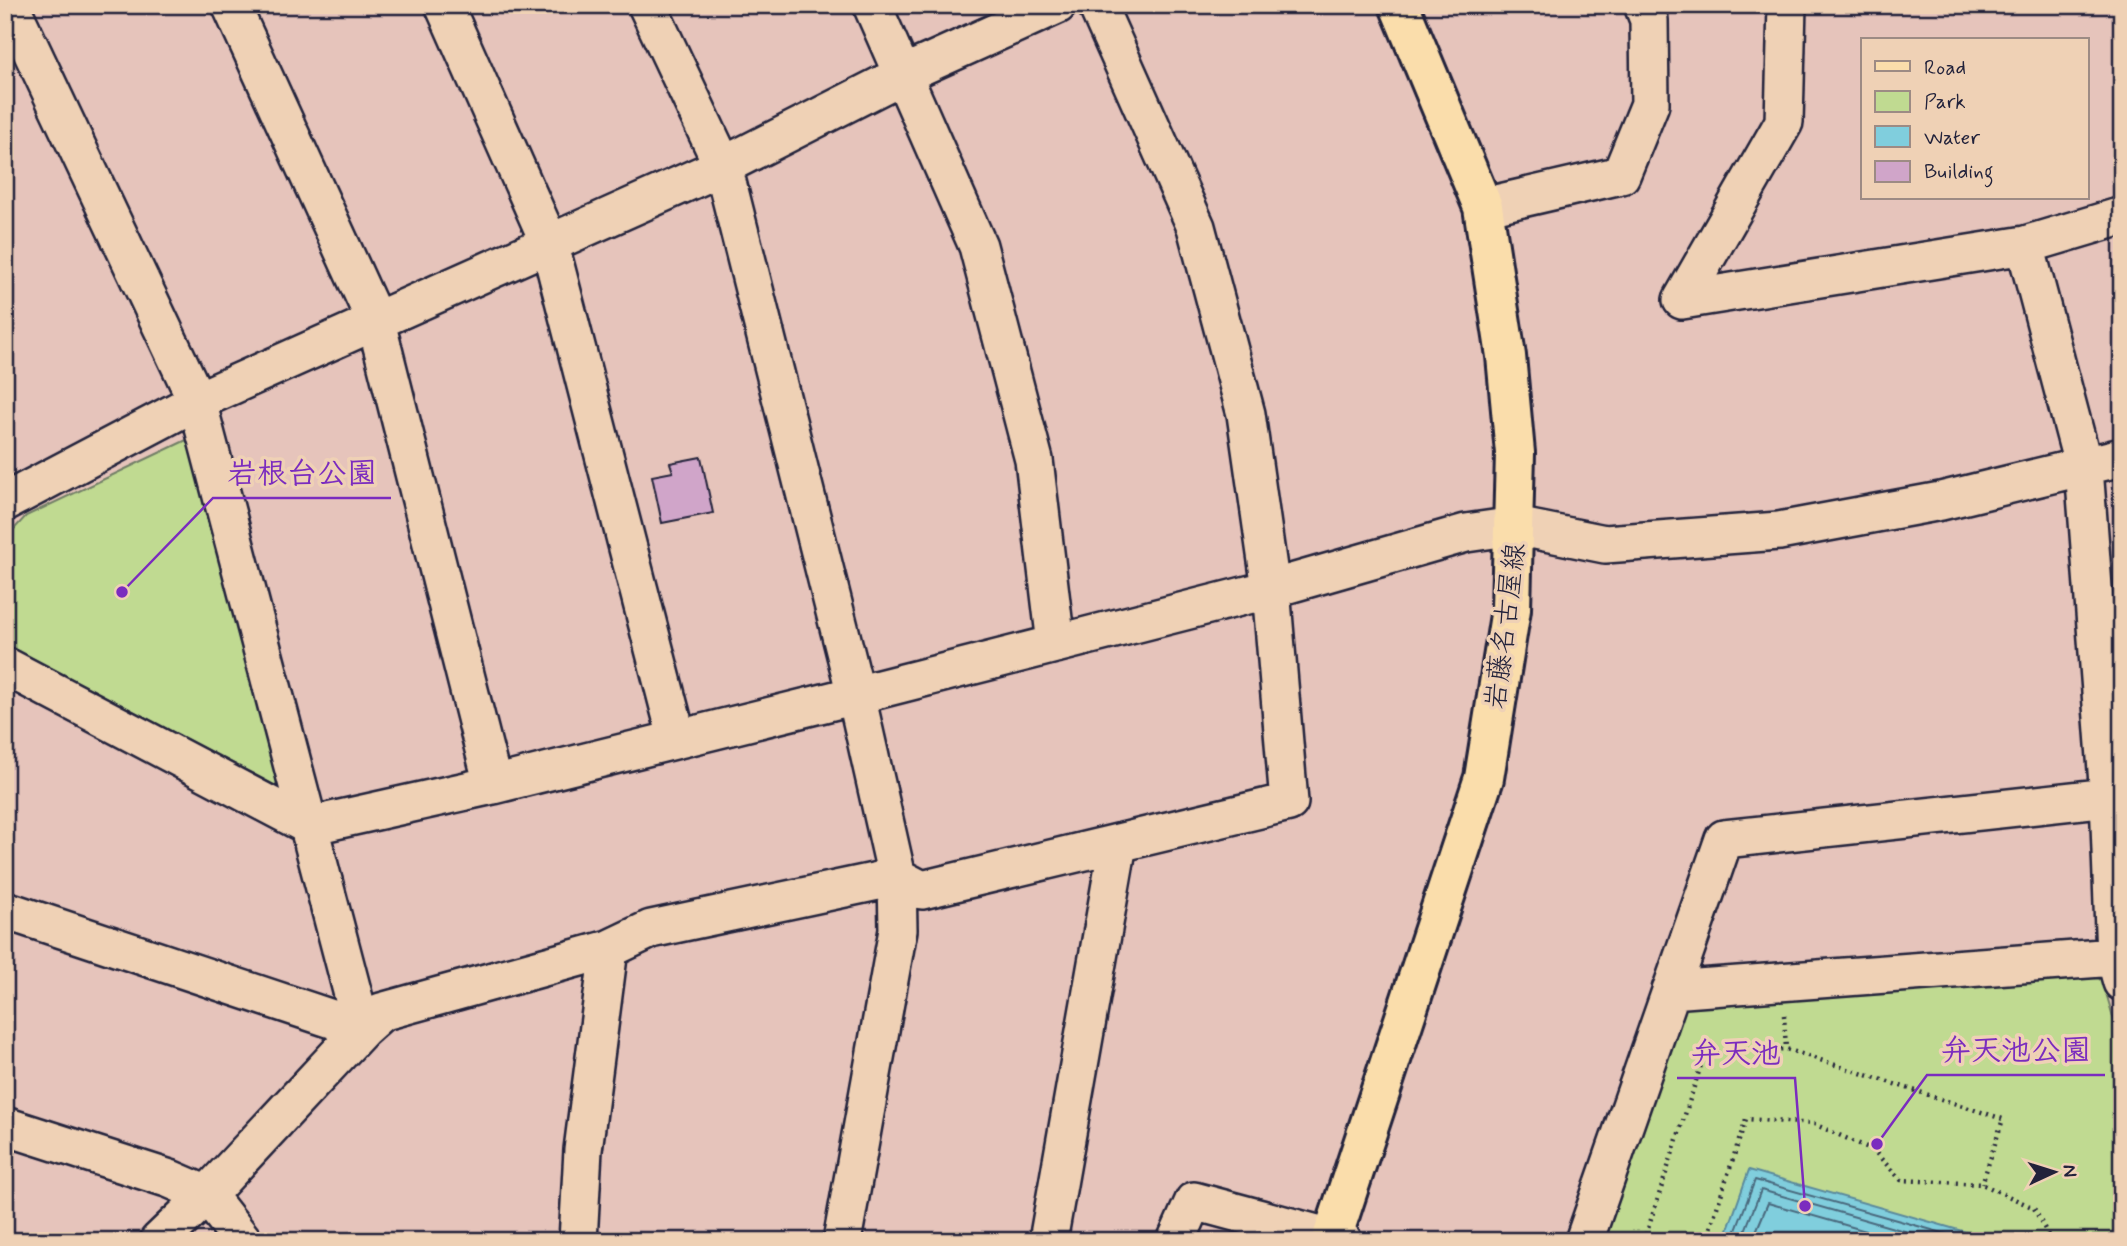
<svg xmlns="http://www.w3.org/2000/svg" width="2127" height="1246" viewBox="0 0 2127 1246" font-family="Mynerve,'Klee One',sans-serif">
  <rect width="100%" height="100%" fill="#e6c4bb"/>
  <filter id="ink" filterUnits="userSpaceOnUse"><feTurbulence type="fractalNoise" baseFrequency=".0143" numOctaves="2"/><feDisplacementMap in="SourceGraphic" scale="14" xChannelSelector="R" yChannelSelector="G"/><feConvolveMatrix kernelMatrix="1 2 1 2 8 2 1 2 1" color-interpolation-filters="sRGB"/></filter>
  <g filter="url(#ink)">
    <path fill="#c0da91" stroke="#717e66" stroke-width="2" d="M195 436 295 796 5 644V539L26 516Z
      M2098 966 2122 1047V1241H1601L1680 990Z"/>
    <path fill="#80cedd" stroke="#5a899c" stroke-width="2" d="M1749 1170 1997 1241H1724Z"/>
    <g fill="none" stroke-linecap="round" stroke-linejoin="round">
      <path stroke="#48677c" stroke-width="2" d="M1732 1241 1755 1180 1971 1241
        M1741 1241 1761 1190 1939 1241
        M1752 1241 1768 1203 1901 1241"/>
    </g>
    <path fill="#d0a5c9" stroke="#22223b" stroke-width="2" d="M701 457 713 513 662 523 652 476 673 472 670 463Z"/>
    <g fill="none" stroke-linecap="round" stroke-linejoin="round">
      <defs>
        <path id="minor" d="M10 5 197 401 362 1029 207 1195 159 1241
          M231 5 376 322 493 785
          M444 5 549 242 677 738
          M647 5 723 166 856 695 897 877 898 930 842 1241
          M872 5 978 246 1034 460 1056 644
          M1483 207 1621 175 1650 104 1649 20 1643 5
          M2025 245 2084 468 2109 797 2115 957 2122 982
          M1682 300 2025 245 2122 216
          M1682 300 1784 122 1787 5
          M5 502 197 401 723 166 904 74 1057 5
          M5 666 309 826 493 785 856 695 1271 589 1466 533 1515 526 1605 544 1779 531 1941 501 2122 457
          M5 910 362 1029 381 1012 609 949 651 929 897 877 922 890 1289 802 1271 589 1246 414 1196 227 1097 5
          M1671 990 2115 957
          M5 1126 170 1179 207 1195 243 1241
          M578 1241 583 1150 609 949
          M1048 1241 1118 844
          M1176 1241 1194 1201 1343 1241
          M1584 1241 1724 839 2109 797"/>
        <path id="major" d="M1331 1241 1484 778 1511 609 1515 453 1506 356 1483 207 1399 5"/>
      </defs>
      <use href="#minor" stroke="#22223b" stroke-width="42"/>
      <use href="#major" stroke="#22223b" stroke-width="44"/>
      <path stroke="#22223b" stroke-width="4.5" stroke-dasharray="2 5" stroke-linecap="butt" d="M1784 1015 1786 1049
        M1644 1241 1705 1053 1786 1049 2003 1119 1982 1184
        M1706 1241 1746 1119 1814 1124 1873 1150 1901 1180 1982 1184 2034 1208 2051 1241"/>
      <use href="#minor" stroke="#efd1b5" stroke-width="37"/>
      <use href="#major" stroke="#faddab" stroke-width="38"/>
    </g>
  </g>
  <g text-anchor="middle" stroke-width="7" stroke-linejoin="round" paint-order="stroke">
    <g font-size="28" fill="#22223b" stroke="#efd1b5">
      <text transform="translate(1504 626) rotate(-83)" y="10">岩藤名古屋線</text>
    </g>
  </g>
  <path fill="none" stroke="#7b2cbf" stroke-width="2.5" d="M122 592L213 498H391M1877 1144L1927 1075H2105M1805 1206L1795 1078H1677"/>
  <g fill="#7b2cbf" stroke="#efd1b5" stroke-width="2.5">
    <circle cx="122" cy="592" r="7"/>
    <circle cx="1877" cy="1144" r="7"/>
    <circle cx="1805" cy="1206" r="7"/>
  </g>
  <g font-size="30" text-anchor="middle" font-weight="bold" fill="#7b2cbf" stroke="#efd1b5" stroke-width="7" stroke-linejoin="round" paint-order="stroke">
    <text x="302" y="483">岩根台公園</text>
    <text x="2016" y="1060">弁天池公園</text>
    <text x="1736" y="1063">弁天池</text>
  </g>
  <rect width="2127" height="1246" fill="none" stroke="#efd1b5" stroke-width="28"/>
  <rect x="14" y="14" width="2099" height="1218" fill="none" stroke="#22223b" stroke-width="2.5" filter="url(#ink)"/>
  <rect x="1861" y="38" width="228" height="161" fill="#efd1b5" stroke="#9d8b84" stroke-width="2"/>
  <rect x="1875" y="61" width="35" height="10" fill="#faddab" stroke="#9d8b84" stroke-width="2"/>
  <text x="1924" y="74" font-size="21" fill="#22223b">Road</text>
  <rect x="1875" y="91" width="35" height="21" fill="#c0da91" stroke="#9d8b84" stroke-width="2"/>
  <text x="1924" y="108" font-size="21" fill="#22223b">Park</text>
  <rect x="1875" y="126" width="35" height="21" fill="#80cedd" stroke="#9d8b84" stroke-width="2"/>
  <text x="1924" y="144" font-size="21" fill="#22223b">Water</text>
  <rect x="1875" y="161" width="35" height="21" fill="#d0a5c9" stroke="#9d8b84" stroke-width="2"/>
  <text x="1924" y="178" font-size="21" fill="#22223b">Building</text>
  <g transform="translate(2054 1172) rotate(86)" stroke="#efd1b5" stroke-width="5" paint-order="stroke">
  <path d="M0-5L12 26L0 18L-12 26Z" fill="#22223b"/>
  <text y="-10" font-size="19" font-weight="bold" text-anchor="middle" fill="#22223b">N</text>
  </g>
</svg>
